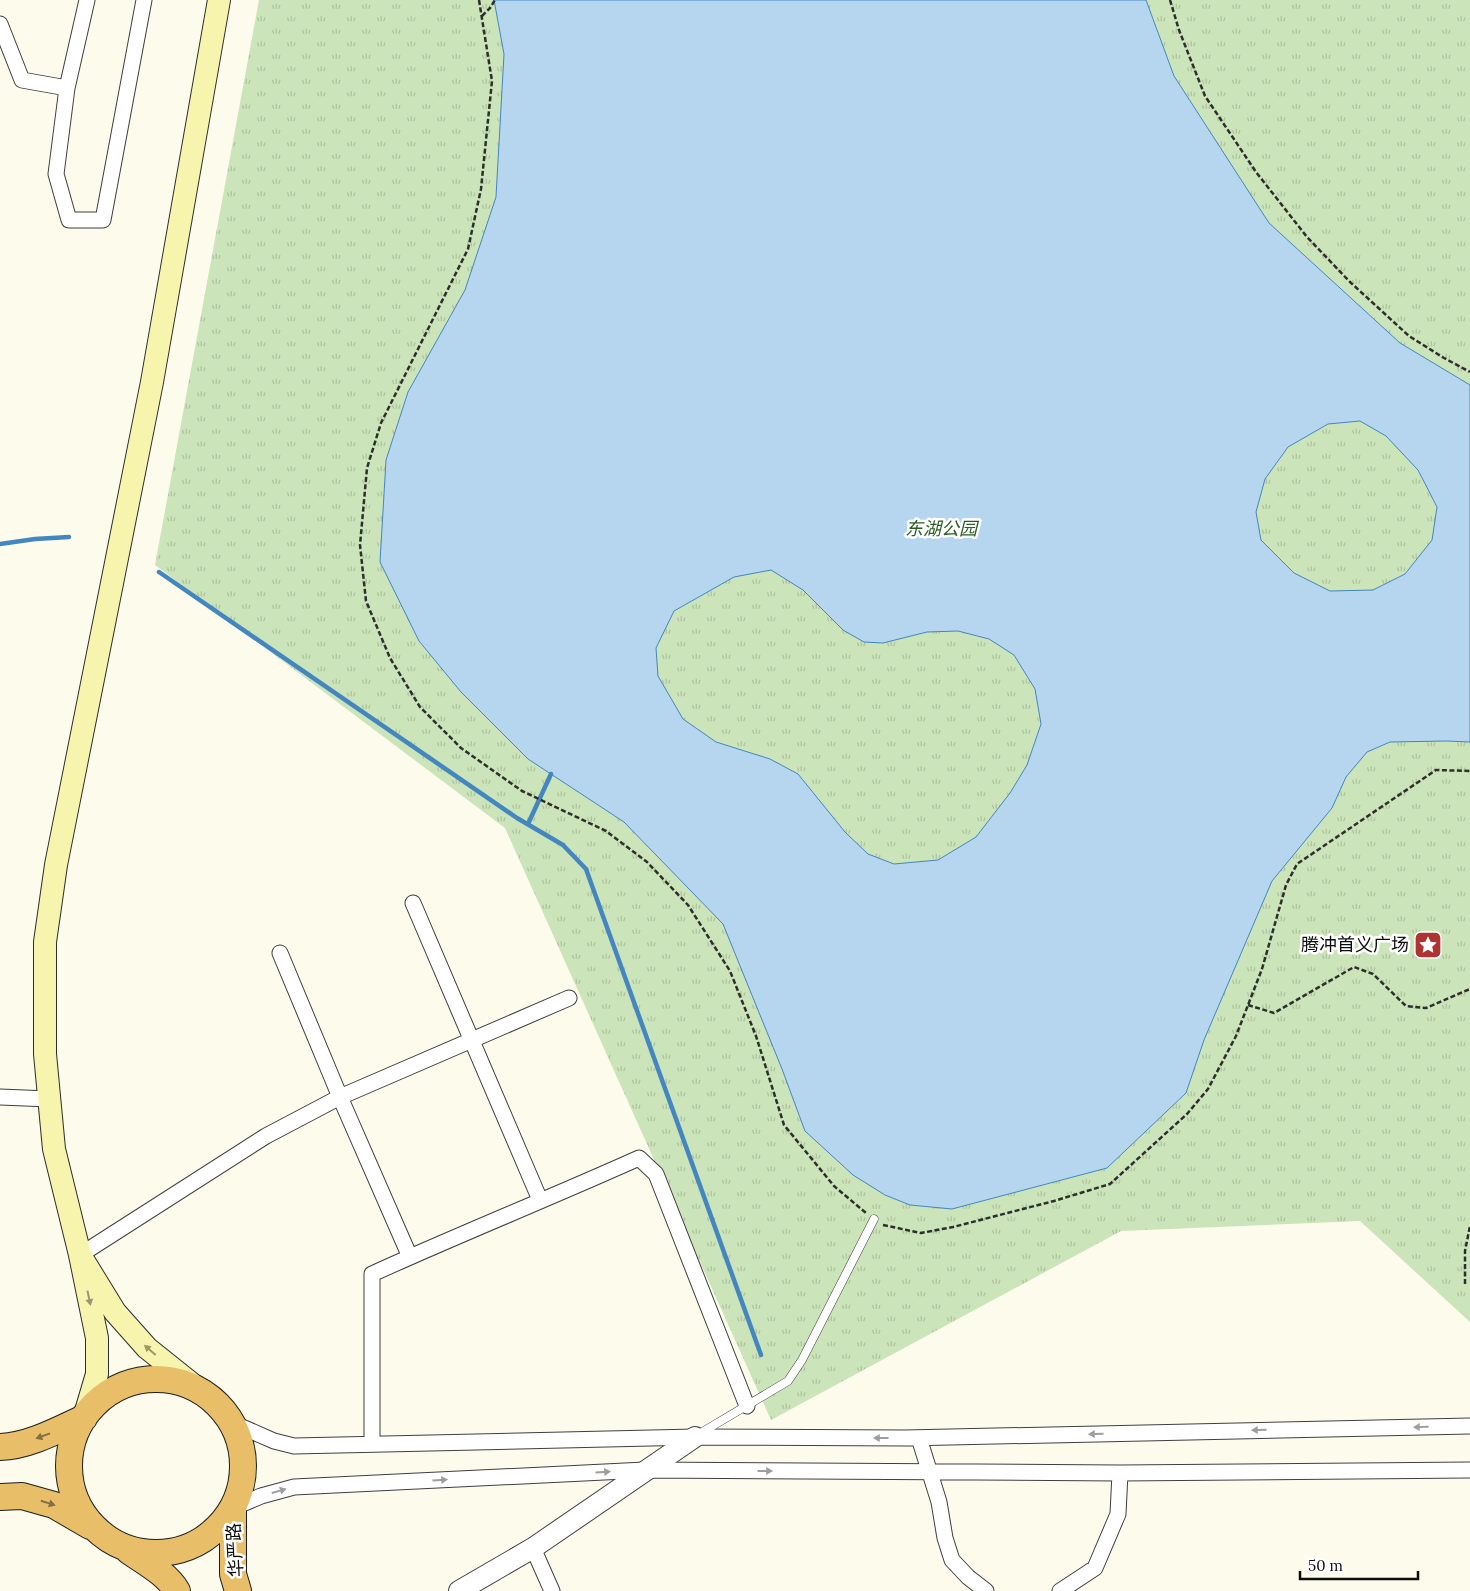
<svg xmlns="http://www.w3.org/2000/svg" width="1470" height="1591" viewBox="0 0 1470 1591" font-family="Lora,'Noto Sans SC',serif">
  <defs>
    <pattern id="park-tufts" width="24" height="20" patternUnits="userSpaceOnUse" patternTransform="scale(1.25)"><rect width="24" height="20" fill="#cce4b9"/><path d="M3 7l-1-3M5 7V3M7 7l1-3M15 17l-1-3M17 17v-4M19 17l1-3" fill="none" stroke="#aec29e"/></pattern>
  </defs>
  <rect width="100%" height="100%" fill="#fdfbec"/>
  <path fill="url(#park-tufts)" d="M259 0H1470V1322L1360 1221 1121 1231 771 1420 505 828 155 565Z"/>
  <path fill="#b6d6f0" stroke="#4486bf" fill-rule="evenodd" d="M494 0H1146L1174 76 1269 223 1400 343 1470 385V742L1447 741 1390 742 1367 752 1346 777 1332 808 1272 881 1204 1040 1186 1093 1107 1168 952 1209 910 1205 885 1195 853 1175 805 1131 782 1069 723 924 624 822 528 759 461 692 419 641 380 562 386 460 408 392 465 290 496 197 504 54ZM1360 421 1386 436 1418 470 1437 507 1432 540 1405 574 1373 590 1330 591 1294 573 1261 540 1256 512 1265 479 1288 447 1328 424ZM771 570 803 590 843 630 864 642 883 643 927 632 958 631 989 639 1014 655 1035 689 1041 724 1027 765 1010 793 976 837 938 860 894 864 868 854 845 832 798 774 770 759 716 742 683 719 658 676 656 648 674 611 734 577Z"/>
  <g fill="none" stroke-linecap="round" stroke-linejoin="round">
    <path stroke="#4486bf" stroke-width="4.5" d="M0 544 35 539 69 537
      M159 572 517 818 563 845 586 869 761 1355
      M528 824 551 774"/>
    <defs>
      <path id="service" d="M699 1434 788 1381 802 1360 874 1219"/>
      <path id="minor" d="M0 24 22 80 67 88 56 174 69 220H103L144 0
        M67 88 87 0
        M413 903 540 1200
        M280 953 340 1097 410 1257
        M0 1097 49 1099
        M80 1255 266 1136 340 1097 569 998
        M233 1423 274 1441 294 1446 695 1437 905 1438 1470 1426
        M919 1438 939 1502 945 1538 952 1560 968 1577 986 1591
        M372 1444V1274C460 1234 550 1198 639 1158L656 1174 747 1406
        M233 1508 261 1496 294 1487 645 1470 1120 1473 1470 1470
        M533 1548 552 1591
        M1060 1591 1095 1568 1118 1514 1120 1473"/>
      <path id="tertiary" d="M459 1591 533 1548 695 1437"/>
      <path id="secondary" d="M80 1255 54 1149 45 1054V942L56 865 152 382 219 0
        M84 1418 97 1374V1338L80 1255 115 1312 147 1348 202 1392"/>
      <path id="trunk" d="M69 1466a87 87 0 1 1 174 0a87 87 0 1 1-174 0Z
        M0 1447C29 1446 58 1430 84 1418
        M0 1497 22 1496 54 1505 90 1526
        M233 1508V1574L238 1591
        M129 1551C145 1562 167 1574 177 1591"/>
    </defs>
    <use href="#service" stroke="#3f3f3f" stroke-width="9"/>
    <use href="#minor" stroke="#3f3f3f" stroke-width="17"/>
    <use href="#tertiary" stroke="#3f3f3f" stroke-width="22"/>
    <use href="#secondary" stroke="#2e2e2e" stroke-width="24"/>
    <use href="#trunk" stroke="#1d1d1d" stroke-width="28"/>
    <path stroke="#2e2e2e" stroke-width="2.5" stroke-dasharray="5 2.5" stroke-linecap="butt" d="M479 0 492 81 481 189 468 249 381 423 367 468 360 545 366 601 390 658 420 707 461 748 522 791 606 831 647 862 688 905 730 971 756 1036 784 1125 834 1186 866 1213
      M1170 0 1179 30 1205 96 1256 172 1307 237 1350 282 1409 336 1444 358 1470 372
      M482 16 490 8 495 0
      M1248 1005 1274 1013 1354 967 1373 974 1406 1006 1426 1008 1470 989
      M883 1225 921 1233 953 1227 1054 1201 1110 1184 1187 1114 1208 1089 1236 1036 1262 969 1286 885 1297 864 1436 770 1470 771
      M1465 1284V1251L1470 1226"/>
    <use href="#service" stroke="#fff" stroke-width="8"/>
    <use href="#minor" stroke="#fff" stroke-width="15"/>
    <use href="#tertiary" stroke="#fff" stroke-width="20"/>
    <use href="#secondary" stroke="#f7f4ad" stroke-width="22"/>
    <use href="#trunk" stroke="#e8be68" stroke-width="26"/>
  </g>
  <defs><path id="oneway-solid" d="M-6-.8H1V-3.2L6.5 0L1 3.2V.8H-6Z" transform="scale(1.25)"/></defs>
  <g fill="#99976d">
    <use href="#oneway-solid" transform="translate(89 1298) rotate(78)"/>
    <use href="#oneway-solid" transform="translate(150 1350) rotate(-139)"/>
  </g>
  <g fill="#9e9e9e">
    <use href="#oneway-solid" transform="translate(1421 1427) rotate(179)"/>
    <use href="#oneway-solid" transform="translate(1259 1430) rotate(179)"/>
    <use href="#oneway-solid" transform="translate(1096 1434) rotate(179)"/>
    <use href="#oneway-solid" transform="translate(881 1438) rotate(-180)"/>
    <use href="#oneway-solid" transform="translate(765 1471)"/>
    <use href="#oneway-solid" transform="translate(603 1472) rotate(-3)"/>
    <use href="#oneway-solid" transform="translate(440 1480) rotate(-3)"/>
    <use href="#oneway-solid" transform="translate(279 1491) rotate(-16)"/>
  </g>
  <g fill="#856e3f">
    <use href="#oneway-solid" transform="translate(43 1436) rotate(160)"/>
    <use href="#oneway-solid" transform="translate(48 1503) rotate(17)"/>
  </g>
  <defs>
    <symbol id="sight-square" viewBox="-11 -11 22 22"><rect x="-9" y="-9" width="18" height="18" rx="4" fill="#ad3432" stroke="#fff"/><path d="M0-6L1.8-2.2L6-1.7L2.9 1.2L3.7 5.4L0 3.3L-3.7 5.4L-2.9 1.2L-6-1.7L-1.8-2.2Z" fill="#fff"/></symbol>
  </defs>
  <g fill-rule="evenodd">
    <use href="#sight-square" x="1412" y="929" width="32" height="32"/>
  </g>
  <g text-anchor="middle" stroke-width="5" stroke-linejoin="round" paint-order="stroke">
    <g font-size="18" font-style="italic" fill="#2b5c23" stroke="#fff">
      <text x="941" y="535">东湖公园</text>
    </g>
    <g font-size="18" fill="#0c0c0c" stroke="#fff" text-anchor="end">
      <text x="1409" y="951">腾冲首义广场</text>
    </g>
    <g font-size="18" fill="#0c0c0c" stroke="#fff">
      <text transform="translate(235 1550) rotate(-93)" y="6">华严路</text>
    </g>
  </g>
  <path d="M1300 1571v8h118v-8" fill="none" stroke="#0c0c0c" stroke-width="2.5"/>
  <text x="1308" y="1571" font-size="15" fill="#0c0c0c" stroke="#ffffff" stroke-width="4" paint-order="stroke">50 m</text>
</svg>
